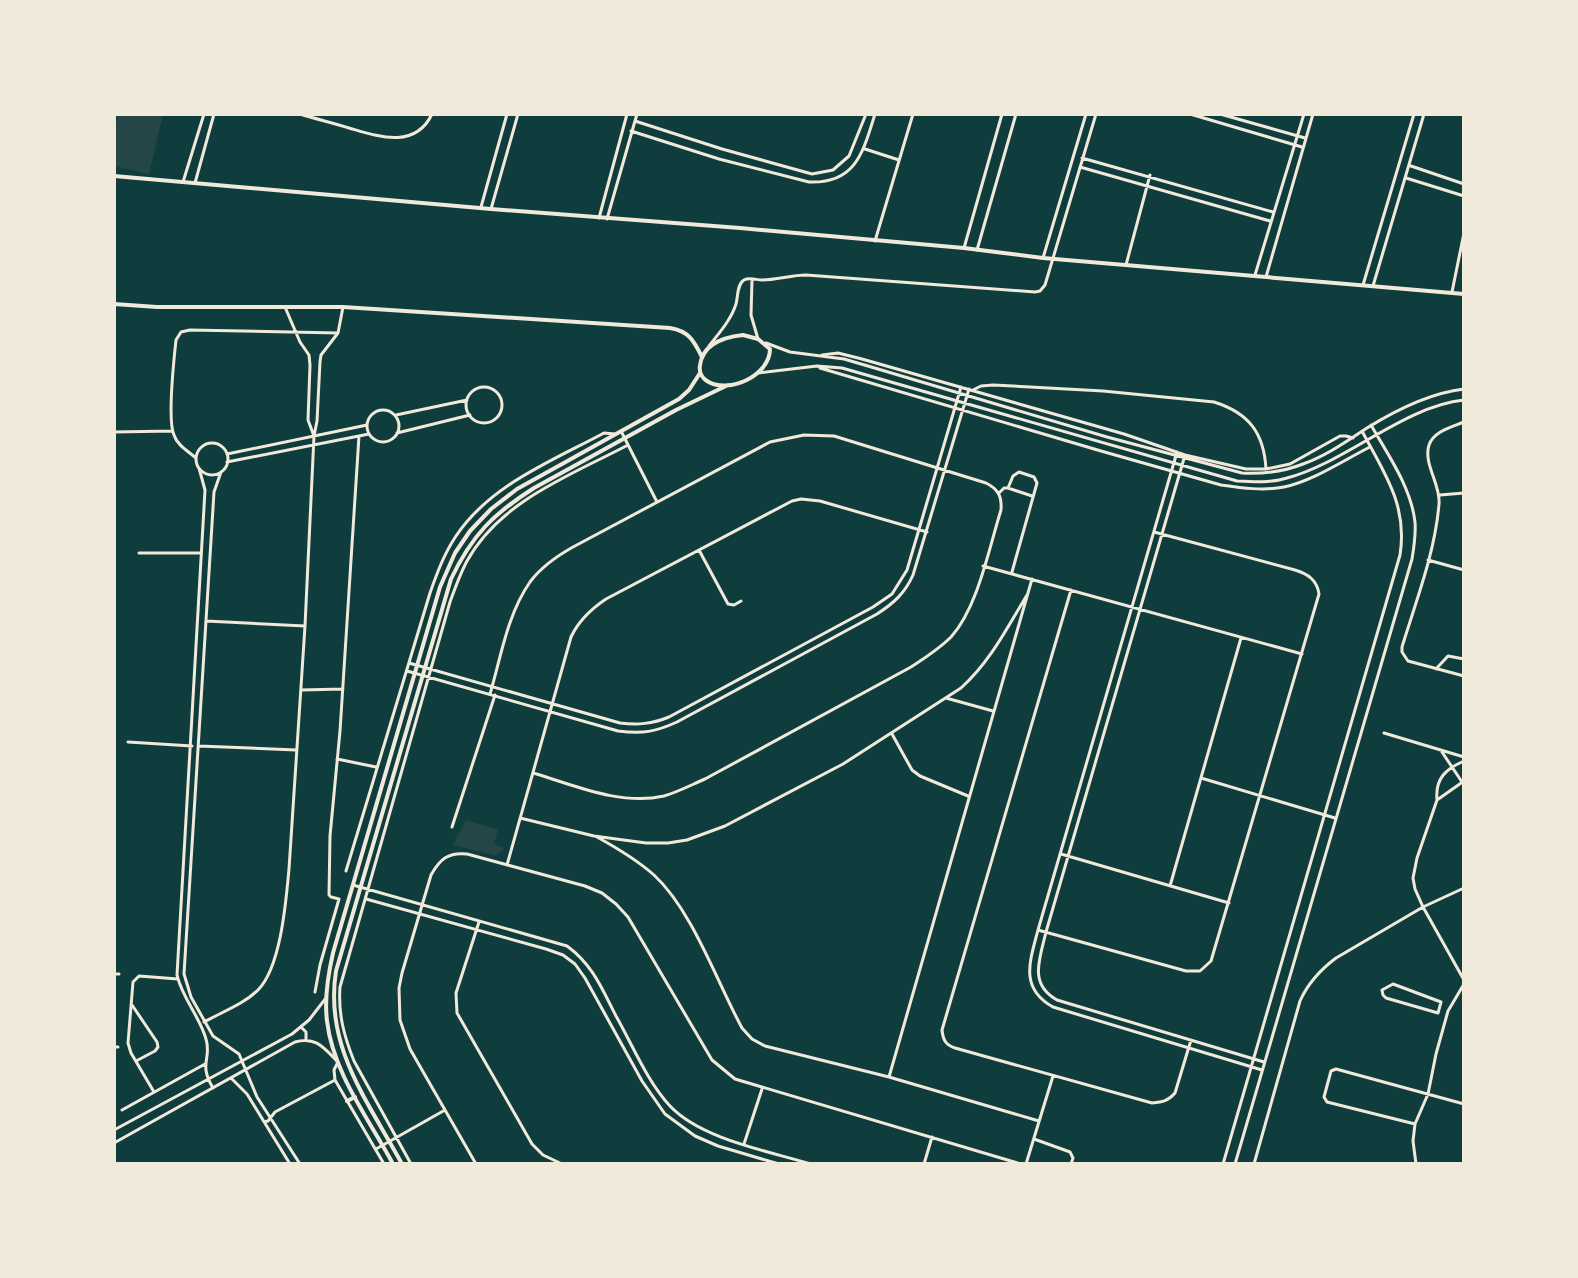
<svg xmlns="http://www.w3.org/2000/svg" width="1578" height="1278" viewBox="0 0 1578 1278" font-family="'Open Sans',sans-serif">
  <rect width="100%" height="100%" fill="#0f3d3e"/>
  <path fill="#244646" d="M118 114H163L149 174 114 166V131Z
    M466 820 498 830 494 844 505 848 496 856 453 845Z"/>
  <g fill="none" stroke-linecap="round" stroke-linejoin="round">
    <path stroke="#f1e9da" stroke-width="3" d="M300 114C316 119 333 123 349 128 377 136 415 150 432 114
      M1190 114 1302 147
      M1220 114 1305 138
      M1462 114 1464 115
      M635 121 722 149 812 174 833 170 849 156 866 114
      M631 131 719 159 809 182C856 184 863 152 875 114
      M865 149 899 160
      M1082 158 1273 212
      M1411 166 1464 184
      M1080 167 1270 221
      M1406 178 1464 196
      M183 182 204 114
      M195 183 214 114
      M481 207 507 114
      M491 209 518 114
      M599 218 627 114
      M607 219 637 114
      M875 241 913 114
      M964 248 1002 114
      M977 250 1016 114
      M1043 258 1086 114
      M1126 265 1150 175
      M1255 275 1304 114
      M1266 277 1313 114
      M752 280 751 315 758 339
      M1363 285 1414 114
      M1373 286 1424 114
      M1452 292 1464 233
      M285 307 300 342 309 355 310 365 308 420 314 436
      M766 343 790 352 844 359 878 369 1107 437 1242 473C1263 474 1283 472 1303 464 1326 456 1347 441 1367 428 1396 410 1430 393 1464 389
      M709 346C719 333 731 320 736 304 738 297 737 284 744 280 749 277 757 280 762 280 777 280 791 275 806 275L1035 292 1040 291 1045 285 1096 114
      M822 355 838 353 862 359 1124 434 1185 455 1246 469H1266L1290 464 1340 436H1346L1353 438
      M820 368 1101 451 1221 485C1242 488 1264 491 1284 487 1313 481 1344 460 1370 447
      M758 373 817 366 842 368 1237 481C1254 482 1271 483 1287 478 1345 463 1404 406 1464 400
      M466 405a18 18 0 1 1 36 0a18 18 0 1 1-36 0Z
      M973 390 981 386 993 385 1103 391 1214 402C1249 413 1264 433 1266 469
      M367 426a16 16 0 1 1 32 0a16 16 0 1 1-32 0Z
      M396 415 467 400
      M1464 422C1452 427 1434 431 1429 445 1423 464 1441 485 1439 504 1435 553 1416 601 1402 647V652L1408 661 1464 676
      M621 431 657 502
      M114 432 172 431
      M397 433 470 415
      M196 459a16 16 0 1 1 32 0a16 16 0 1 1-32 0Z
      M1177 452 1038 930C1030 961 1019 988 1053 1007L1262 1070
      M227 454 367 425
      M1185 455 1046 932C1040 958 1028 984 1057 1000L1264 1062
      M196 458C188 451 177 445 174 435 167 420 174 359 176 340L181 332 190 330 338 333
      M227 462 369 434
      M199 468 205 490 177 975C182 998 200 1017 206 1039 212 1059 198 1063 213 1088
      M221 472 214 492 184 974 191 997 213 1036 239 1054 257 1097 300 1164
      M1008 488 1013 476 1019 472 1034 477 1037 483 1012 572
      M999 493 1004 488H1008L1032 496
      M1440 495 1464 493
      M699 550 728 604 734 605 741 601
      M139 553H201
      M1428 560 1464 570
      M983 566 1302 654
      M1071 590 942 1030C943 1039 945 1045 955 1048L1152 1103C1163 1102 1168 1101 1175 1093L1191 1040
      M206 621 305 626
      M409 663 620 723C638 725 652 724 669 717L873 607 892 594 907 570 961 387
      M1436 669 1448 656 1464 659
      M407 671 618 731C643 734 655 732 677 722L877 614C894 603 905 593 913 575L969 389
      M301 690 343 689
      M490 694C501 657 507 615 530 582 541 567 557 556 573 547L770 442 804 435 834 436 986 483C998 489 1002 496 1001 510 989 548 978 607 951 637 939 649 925 658 911 667L705 779C691 785 678 792 664 796 620 806 574 785 533 773
      M946 698 993 711
      M1384 733 1464 757
      M892 734 912 770 920 776 968 796
      M128 742 192 746
      M199 746 296 750
      M1442 752 1462 782
      M337 759 376 767
      M1201 778 1335 818
      M1464 781 1437 800 1417 858 1413 878 1415 889 1423 907 1464 980
      M1437 800C1435 778 1446 769 1464 761
      M520 818 594 836 646 843H668L687 840 725 826 843 764 961 688C990 662 1007 628 1027 595
      M452 827 495 695
      M597 837C617 848 637 860 654 875 692 910 717 982 742 1028L752 1039 765 1046 889 1077 1039 1121
      M1061 854 1229 903
      M507 865 571 637C579 620 591 609 606 599L792 501 801 499 820 501 927 532
      M346 871 430 593C437 573 444 554 456 536 490 485 552 461 604 433L615 434
      M353 885 567 946C593 965 602 989 616 1016 633 1046 647 1081 670 1106 701 1139 768 1151 811 1164
      M1170 886 1241 638
      M366 899 546 949 563 955 575 964 585 978 642 1081 665 1114 695 1136 718 1146 779 1164
      M479 922 456 993 457 1013 532 1144 543 1155 562 1164
      M1038 930 1186 971H1200L1211 961 1319 594C1317 580 1308 574 1295 570L1154 532
      M114 974H119
      M1393 984 1441 1002 1438 1013 1386 998 1383 995 1382 990Z
      M315 992 320 965 339 899 331 897 329 895 330 836 340 731 359 436
      M132 1005 157 1042 158 1047 155 1051 136 1061
      M204 1022C222 1012 244 1004 258 990 281 967 286 901 289 869L305 626 314 436 317 421 320 362 321 355 338 333 343 307
      M301 1027 306 1032V1040
      M114 1047H118
      M889 1077 1032 579
      M231 1078 247 1094 290 1164
      M154 1092 131 1053 128 1043 133 982 139 976 178 979
      M122 1110 205 1064
      M264 1122 268 1121 275 1112 335 1080
      M1415 1124 1327 1102 1324 1097 1331 1071 1336 1069 1464 1104
      M114 1130 292 1034 309 1020 326 998
      M1034 1139 1070 1152 1073 1158 1071 1164
      M114 1143 295 1042C316 1036 324 1048 338 1062L334 1070 335 1080 384 1164
      M744 1144 762 1089
      M376 1149 445 1110
      M411 1164 354 1061C344 1036 338 1014 340 987L450 602C455 588 460 574 467 561 500 501 571 475 628 445
      M476 1164 410 1049 400 1020 399 988 402 973 431 875C440 859 448 852 467 854L585 886 602 893 616 904 628 917 712 1060 735 1079 1021 1164
      M924 1164 932 1137
      M1026 1164 1053 1076
      M1223 1164 1400 555C1408 505 1384 473 1362 431
      M1235 1164 1412 559C1414 547 1416 535 1415 522 1411 487 1388 455 1371 425
      M1254 1164 1300 1001C1308 983 1320 970 1336 958L1423 907 1464 888
      M1416 1164 1413 1141 1415 1124 1428 1094 1436 1054 1448 1011 1464 984"/>
    <path stroke="#f1e9da" stroke-width="4" d="M114 176 491 209 740 228 964 248 1043 258 1464 294
      M114 304 157 307H343L670 328C689 331 694 341 702 357
      M743 335 758 339 770 349C770 375 729 395 707 381 701 377 699 371 700 365 703 343 725 337 743 335Z
      M347 1101 355 1097
      M393 1164C369 1119 333 1073 327 1021 324 998 328 975 333 953L440 587 455 553 470 531 491 509 517 489 679 399 689 390 700 373
      M402 1164C368 1101 324 1047 336 971L451 579C472 535 493 514 534 488L676 410 728 385"/>
  </g>
  <rect width="1578" height="1278" fill="none" stroke="#f1e9da" stroke-width="232"/>
</svg>
